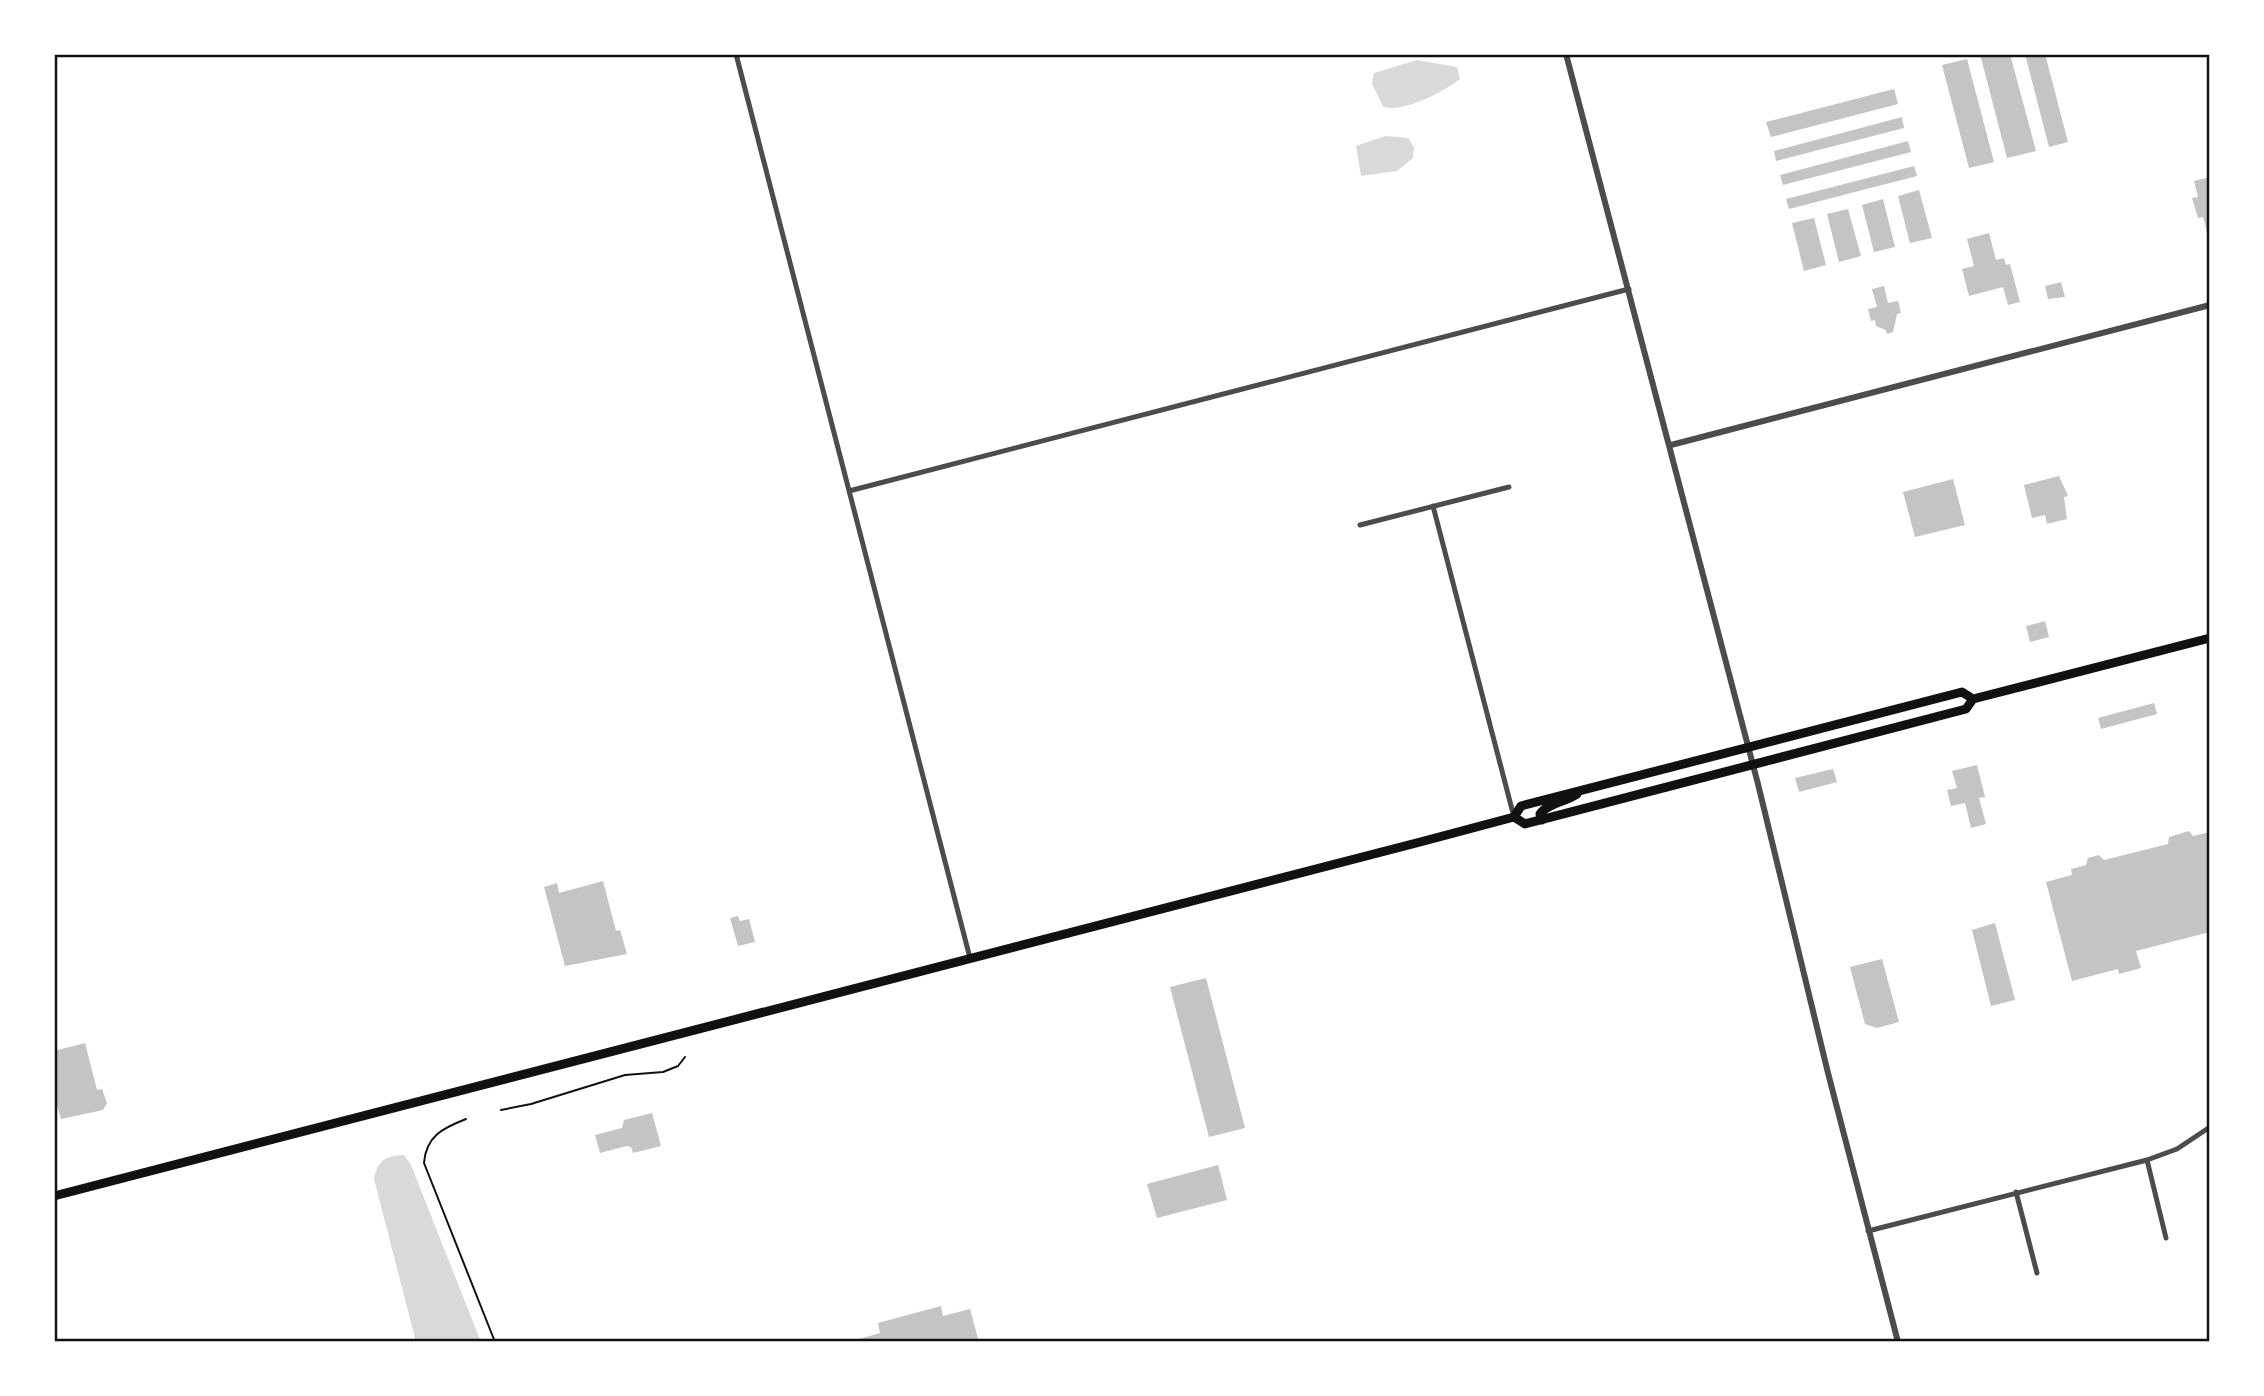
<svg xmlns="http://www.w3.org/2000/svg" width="2264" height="1396" viewBox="0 0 2264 1396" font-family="'Nunito Sans',sans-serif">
  <rect width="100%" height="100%" fill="#fff"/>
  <path fill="#d9d9d9" d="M1417 60 1457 67 1460 79C1447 90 1400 115 1383 106L1372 84 1374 73Z
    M1385 136 1408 138 1414 147 1413 158 1397 171 1361 176 1356 146Z
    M404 1155 411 1165 481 1342H416L374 1179C378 1160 385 1156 404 1155Z"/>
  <path fill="#c4c4c4" d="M1980 54H2010L2036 151 2007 158Z
    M2025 54H2045L2068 142 2049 147Z
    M1967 59 1994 162 1969 168 1942 65Z
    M1894 89 1898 104 1771 137 1766 122Z
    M1902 117 1904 128 1776 161 1774 151Z
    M1908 141 1911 152 1783 185 1780 175Z
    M1914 166 1917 176 1789 209 1786 199Z
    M2210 177V231L2207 232 2203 217 2198 218 2192 198 2198 197 2194 181Z
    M1919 190 1932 238 1910 243 1898 196Z
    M1883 199 1895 247 1874 252 1862 205Z
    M1848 209 1861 256 1839 262 1827 214Z
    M1814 218 1826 265 1804 271 1792 223Z
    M1989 233 1996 260 2004 258 2006 265 2010 264 2020 302 2008 305 2003 287 1969 296 1962 269 1974 266 1967 239Z
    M2061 282 2065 297 2048 299 2045 286Z
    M1884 286 1888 303 1898 301 1901 313 1897 314 1893 332 1887 334 1886 330 1876 326 1875 320 1871 321 1868 309 1877 307 1872 289Z
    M2059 476 2068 496 2064 497 2067 519 2047 524 2045 515 2032 518 2024 485Z
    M1953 479 1965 525 1915 537 1903 492Z
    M2045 621 2049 637 2030 642 2026 626Z
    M2154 703 2157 714 2101 729 2098 718Z
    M1977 765 1985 797 1979 798 1986 824 1971 828 1965 803 1951 806 1947 790 1957 788 1952 771Z
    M1833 769 1837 782 1799 792 1795 778Z
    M2189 831 2193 836 2210 832V932L2136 951 2141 968 2119 974 2118 969 2072 981 2046 882 2072 875 2071 869 2086 865 2088 858 2099 855 2104 860 2168 844 2169 837Z
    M603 881 616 931 620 930 627 954 565 966 544 887 557 883 559 893Z
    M738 916 740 921 749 919 755 942 738 946 730 918Z
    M1995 923 2015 1000 1991 1006 1972 930Z
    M1882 959 1899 1022 1877 1028 1865 1024 1850 967Z
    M1206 978 1245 1128 1209 1137 1170 987Z
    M85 1043 97 1090 102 1089 107 1103 103 1110 61 1119 54 1094V1051Z
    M652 1113 661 1146 633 1153 631 1147 627 1146 600 1153 595 1135 622 1128 624 1120Z
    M1218 1165 1227 1200 1157 1218 1147 1184Z
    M941 1306 943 1316 970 1309 979 1342H849L880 1333 878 1323Z"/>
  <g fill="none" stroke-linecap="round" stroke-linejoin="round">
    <path stroke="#111" stroke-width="2" d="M501 1110 531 1104 625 1075 663 1072 678 1066 685 1057
      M466 1119C443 1128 426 1136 424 1163L495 1342"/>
    <path stroke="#4c4c4c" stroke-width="5" d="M736 54 970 958
      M849 491 1629 289
      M1433 506 1514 817
      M1360 525 1509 487
      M2147 1160 2166 1238
      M2016 1192 2037 1273
      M1868 1231 2147 1160 2177 1149 2210 1127"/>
    <path stroke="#4c4c4c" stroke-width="6" d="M1566 54 1758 784 1828 1073 1898 1342
      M1671 445 2210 305"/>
    <path stroke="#111" stroke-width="9" d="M1514 817 1525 824 1966 709 1973 699 2210 638
      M1542 820 1540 814C1547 803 1566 802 1577 794
      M54 1196 1424 841 1514 817 1521 806 1962 692 1973 699"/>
  </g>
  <rect width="2264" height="1396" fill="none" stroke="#ffffff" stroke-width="112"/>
  <rect x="56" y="56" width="2152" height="1284" fill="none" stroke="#111" stroke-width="2.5"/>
</svg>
